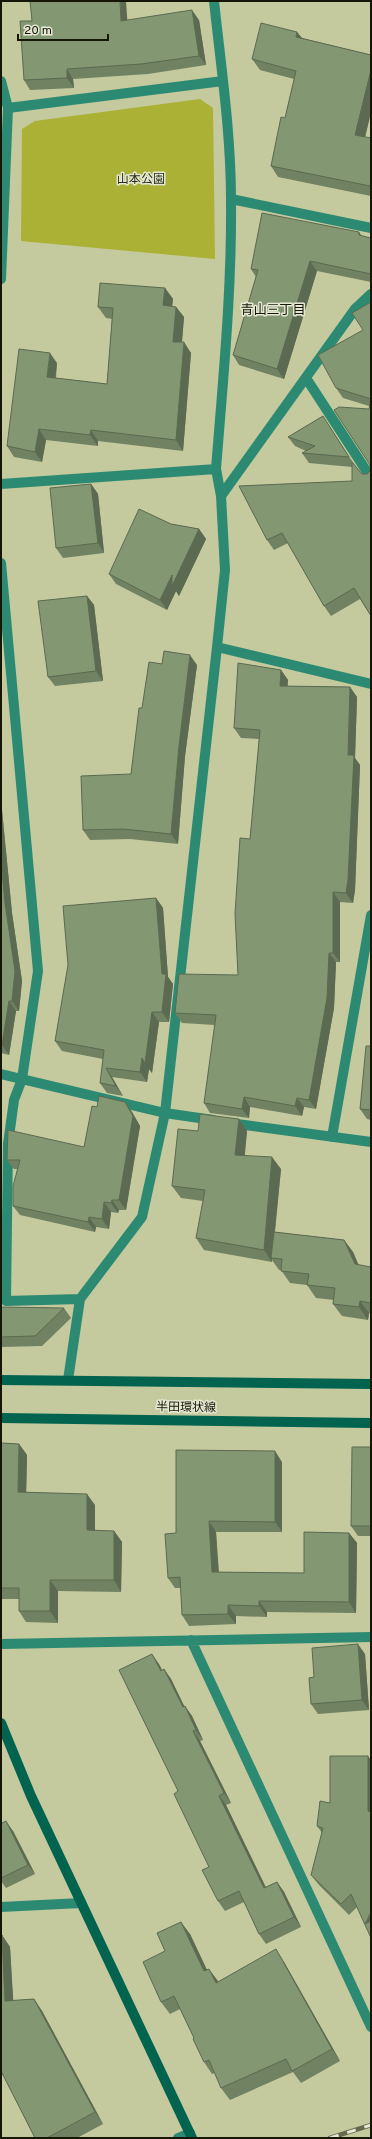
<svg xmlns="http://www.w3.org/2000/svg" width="372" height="2139" viewBox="0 0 372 2139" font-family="Overpass,'Noto Sans JP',sans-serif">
  <rect width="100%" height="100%" fill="#c5c99e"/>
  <path fill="#abb134" d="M200 99 213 108 215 259 21 241 22 129 35 121Z"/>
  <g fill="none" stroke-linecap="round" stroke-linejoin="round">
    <path stroke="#2d8a72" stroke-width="10" d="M1 81 8 108 1 279
      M8 108 223 81
      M231 199 371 228
      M306 378 371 478
      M1 484 216 469
      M221 496 355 309 371 294
      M1 563 38 971 22 1079 14 1100 8 1144 6 1301 80 1299
      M217 647 371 684
      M1 1074 165 1113 213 1120
      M230 1123 371 1142
      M332 1137 371 915
      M68 1380 80 1299 142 1217 165 1113 217 647 225 570 221 496 216 469C223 380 232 290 231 200 231 133 221 67 214 1
      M191 1640 371 2027
      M1 1644 371 1637
      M1 1907 81 1903
      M178 2138 190 2133"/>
    <path stroke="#02634f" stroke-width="10" d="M1 1380 371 1384
      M1 1418 371 1423
      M1 1723 31 1796 192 2138"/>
    <defs>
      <path id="rail" d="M330 2138 371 2125"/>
    </defs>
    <use href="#rail" stroke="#66694c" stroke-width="4.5"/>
    <use href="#rail" stroke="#e5e8d2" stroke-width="3" stroke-dasharray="9" stroke-linecap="butt"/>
  </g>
  <path fill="#708262" d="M127 20H199L206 65 148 74 73 79 74 88 30 90 24 80Z
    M297 32 302 38 371 55V112L365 137 371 138V196L278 177 271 166 285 118 294 79 260 70 252 59Z
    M362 236 371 238V282L317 271 284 379 239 365 233 355 256 277 251 269Z
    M165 288 173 299 172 306 176 307 184 317 182 342 191 353 183 451 98 441V446L46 440 42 462 14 457 7 446 57 363 56 378 107 384 112 319 106 318 98 307Z
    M371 302V616L360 599 331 616 324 606 288 543 274 550 267 540 352 481V467L309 463 302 453 306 451 295 446 288 437 323 416 356 467 362 474H367L370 471 369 406 343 398 336 388 363 330Z
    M91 484 98 494 104 553 63 558 56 548Z
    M171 524 199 529 206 539 179 596 176 591 167 610 116 584 109 574Z
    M87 596 94 605 103 681 55 686 48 677Z
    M162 664 197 665 185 756 178 844 130 839 90 840 83 830 131 774 142 708Z
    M281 670 288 680 287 686 350 687 357 697 355 758 360 765 355 890 353 903 340 902V962H336L334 1008 316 1109 304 1107 302 1116 250 1107 249 1118 210 1113 204 1103 215 1025 182 1023 175 1013 238 975 259 739 241 738 234 728Z
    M1 800 12 913 22 981 19 1011H16L9 1055 1 1053Z
    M156 898 163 908 168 977 173 984 169 1022H159L152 1073 149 1069 147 1082 112 1077 123 1096 107 1093 100 1083 103 1059 62 1051 55 1041Z
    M371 1046V1120L367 1119 360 1109Z
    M125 1102 132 1112 140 1126 126 1210H119L118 1213 111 1212 109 1229 96 1227 95 1232 20 1215 13 1206 17 1169H14L7 1160 84 1147 97 1107Z
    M239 1119 247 1131 245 1155 281 1169 275 1232 344 1240 353 1252 358 1265 371 1267V1314L369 1313 368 1320 342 1316 333 1304 334 1300 316 1298 307 1285 290 1283 281 1270H279L272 1260V1262L204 1250 196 1238 203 1201 181 1198 172 1186 198 1131Z
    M1 1307 64 1308 71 1318 42 1346 1 1347Z
    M1 1443 19 1444 27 1455 26 1492 95 1505V1531H114L122 1542 121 1592 58 1591V1623L26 1622 19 1611V1599H1Z
    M371 1447V1536H358L351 1526Z
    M282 1462V1532H216L219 1572 304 1573 349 1533 357 1543 356 1613 267 1612V1617L236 1616V1624L189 1626 182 1615 181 1588H175L168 1578 176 1533Z
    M365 1654 369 1710 318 1714 311 1704 314 1677Z
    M159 1664 162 1670 164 1669 171 1679 184 1706 192 1716 203 1740 200 1741 231 1803 226 1805 266 1888 277 1882 284 1892 301 1927 266 1944 259 1934 244 1902 225 1911 218 1901 209 1867 178 1791Z
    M320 1801 357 1907 349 1915 319 1885 311 1875 322 1833 317 1826Z
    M1 1821 3 1823 13 1831 35 1874 6 1888 1 1881Z
    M190 1934 207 1970 218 1982 284 1962 340 2061 301 2083 293 2072 230 2100 221 2088 215 2073 212 2074 204 2062 194 2038 180 2009 170 2014 161 2002 165 1951Z
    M1 1935H2L10 1947 13 2001 34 1999 42 2011 103 2124 77 2138H35L3 2075H1Z"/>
  <path fill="#5b6a50" d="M120 1H126L128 30 121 21Z
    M192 10 199 20 206 65 199 56Z
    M297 32 305 42 296 37Z
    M67 69 73 79 74 88 67 78Z
    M371 70V112L363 146 355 135Z
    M359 232 366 242 359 235Z
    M310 261 317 271 284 379 277 369Z
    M165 288 173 299 171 316 163 305Z
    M176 307 184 317 181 352 173 342Z
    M184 342 191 353 183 451 176 440Z
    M50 353 57 363 54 388 47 377Z
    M39 429 46 440 42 462 35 452Z
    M91 430 98 441V446L90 435Z
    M91 484 98 494 104 553 98 543Z
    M199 529 206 539 179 596 176 591 167 610 160 600 172 575Z
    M87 596 94 605 103 681 96 671Z
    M190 655 197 665 185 756 178 844 171 834 179 746Z
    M281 670 288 680 287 695 280 686Z
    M350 687 357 697 355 758 360 765 355 890 353 903 346 893Z
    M1 800 12 913 22 981 19 1011 12 1001 5 903 1 860Z
    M333 892 340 902V962L333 953Z
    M156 898 163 908 168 977 173 984 169 1022 162 1012V974Z
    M329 953 336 962 334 1008 316 1109 309 1100Z
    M9 1001 16 1011 9 1055 2 1045Z
    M152 1012 159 1022 152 1073 149 1069 147 1082 140 1072Z
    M106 1068 112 1077 123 1096 116 1086Z
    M244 1097 250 1107 249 1118 242 1109Z
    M297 1098 304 1107 302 1116 295 1106Z
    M125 1102 132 1112 140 1126 126 1210 119 1200Z
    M239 1119 247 1131 243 1167 235 1155Z
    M1 1134 2 1136 1 1169Z
    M272 1157 281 1169 272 1258H271L272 1260V1262L264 1250Z
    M112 1200 119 1210 118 1213 111 1203Z
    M104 1202 111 1212 109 1229 102 1219Z
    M89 1217 96 1227 95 1232 88 1222Z
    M344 1240 353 1252 364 1277 355 1264Z
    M360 1301 369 1313 368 1320 359 1307Z
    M19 1444 27 1455 26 1503 18 1492Z
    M275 1451 282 1462V1532L275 1522Z
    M87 1494 95 1505V1542L87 1530Z
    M209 1521 216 1532 219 1582 212 1572Z
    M114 1531 122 1542 121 1592 114 1580Z
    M349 1533 357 1543 356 1613 349 1602Z
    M50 1580 58 1591V1623L50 1611Z
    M259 1601 267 1612V1617L259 1606Z
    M228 1605 236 1616V1624L228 1614Z
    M358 1644 365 1654 369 1710 362 1700Z
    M152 1654 159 1664 167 1681 161 1671Z
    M164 1669 171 1679 187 1712 185 1706 192 1716 203 1740 196 1730 183 1707Z
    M193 1731 200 1741 231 1803 224 1793Z
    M368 1756 371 1760V1815L368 1811Z
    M219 1796 226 1805 271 1898 264 1888Z
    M6 1821 13 1831 35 1874 28 1865Z
    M277 1882 284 1892 301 1927 294 1917Z
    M371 1912V1933L365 1924Z
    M181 1922 190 1934 213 1983 204 1971Z
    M2 1935 10 1947 14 2013 5 2001Z
    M276 1949 284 1962 340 2061 332 2049Z
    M209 1969 218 1981 225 1995 216 1983Z
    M34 1999 42 2011 103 2124 95 2112Z"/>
  <path fill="#829772" stroke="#5b6a50" d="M30 1H120L121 21 192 10 199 56 141 64 67 69V78L24 80 20 21H32Z
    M261 23 297 32 296 37 371 55V70L355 135 371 138V182L370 186 271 166 281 117 285 118 296 71 252 59Z
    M262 213 359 232V235L371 238V274L310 261 277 369 233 355 258 270 251 269Z
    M100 283 165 288 163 305 176 307 173 342H184L176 440 91 430 90 435 39 429 35 452 7 446 19 349 50 353 47 377 107 384 113 308 98 307Z
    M371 302V616L354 588 324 606 282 533 267 540 239 486 352 481V462L362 474H367L370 471V465L334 410 339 407 369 409 371 399 336 388 318 355 363 330 352 313Z
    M323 416 349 457 302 453 315 446 288 437Z
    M91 484 98 543 56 548 50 488Z
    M139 509 171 524 199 529 172 586V575L160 600 109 574Z
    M87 596 96 671 48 677 38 601Z
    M164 651 190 655 179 746 171 834 123 829 83 830 81 776 131 774 139 708H142L149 662 162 664Z
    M238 663 281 670 280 686 350 687 348 755H354L348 880 346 893 333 892V953H329L327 998 309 1100 297 1098 295 1106 244 1097 242 1109 204 1103 216 1015 175 1013 179 974 238 975 235 914 240 838 250 839 260 730 234 728Z
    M1 860 5 903 15 971 12 1001H9L2 1045 1 1044Z
    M156 898 162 974H166L162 1012H152L145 1063 142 1058 140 1072 106 1068 116 1086 100 1083 104 1050 55 1041 68 965 63 906Z
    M366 1046H371V1110L360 1109Z
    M99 1096 125 1102 133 1116 119 1200H112L111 1203 104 1202 102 1219 89 1217 88 1222 13 1206V1186L20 1160H7L8 1130 84 1147 92 1106 97 1107Z
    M200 1114 239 1119 235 1155 272 1157 264 1250 196 1238 205 1190 172 1186 178 1129 198 1131Z
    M274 1232 344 1240 355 1264 371 1267V1303L360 1301 359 1307 333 1304 335 1288 307 1285 309 1274 281 1271 282 1259 271 1258Z
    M1 1307 64 1308 35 1336 1 1337Z
    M1 1443 19 1444 18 1492 87 1494V1530L114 1531V1580H50V1611H19V1588H1Z
    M352 1447H371V1526H351Z
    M176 1450 275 1451V1522L209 1521 212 1572 304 1573V1532L349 1533V1602L259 1601V1606L228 1605V1614L182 1615 180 1577 168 1578 165 1534 176 1533Z
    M358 1644 362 1700 311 1704 309 1678 314 1677 312 1648Z
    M152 1654 161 1671 164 1669 183 1707 185 1706 196 1730 193 1731 224 1793 219 1796 264 1888 277 1882 294 1917 259 1934 239 1891 218 1901 202 1870 209 1867 174 1794 178 1791 119 1670Z
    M330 1756H368V1811L371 1812V1912L365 1924 371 1921V1938L351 1894 341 1904 311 1875 323 1828 317 1826 320 1801 330 1803Z
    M6 1821 28 1865 1 1878V1822L2 1823Z
    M181 1922 204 1971 209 1969 216 1983 276 1949 332 2049 292 2071 286 2059 221 2088 209 2060 204 2062 193 2039 194 2038 174 1996 161 2002 143 1962 165 1951 157 1933Z
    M1 1935H2L5 2001 34 1999 95 2112 47 2138H35L1 2071Z"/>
  <g text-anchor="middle" stroke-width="3" stroke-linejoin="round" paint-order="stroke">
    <g font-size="12" fill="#2a2c17" stroke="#e5e8d2">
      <text x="141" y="183">山本公園</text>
    </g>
    <g font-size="12" fill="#151606" stroke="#e5e8d2">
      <text transform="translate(186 1407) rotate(1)" y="4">半田環状線</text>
    </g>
    <g font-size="13" fill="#151606" stroke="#e5e8d2">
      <text x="273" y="314">青山三丁目</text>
    </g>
  </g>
  <rect width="372" height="2139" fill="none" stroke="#151606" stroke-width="4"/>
  <path d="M18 34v6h90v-6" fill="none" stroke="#151606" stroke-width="2"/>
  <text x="24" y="34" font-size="12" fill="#151606" stroke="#e5e8d2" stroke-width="3" paint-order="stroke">20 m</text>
</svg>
